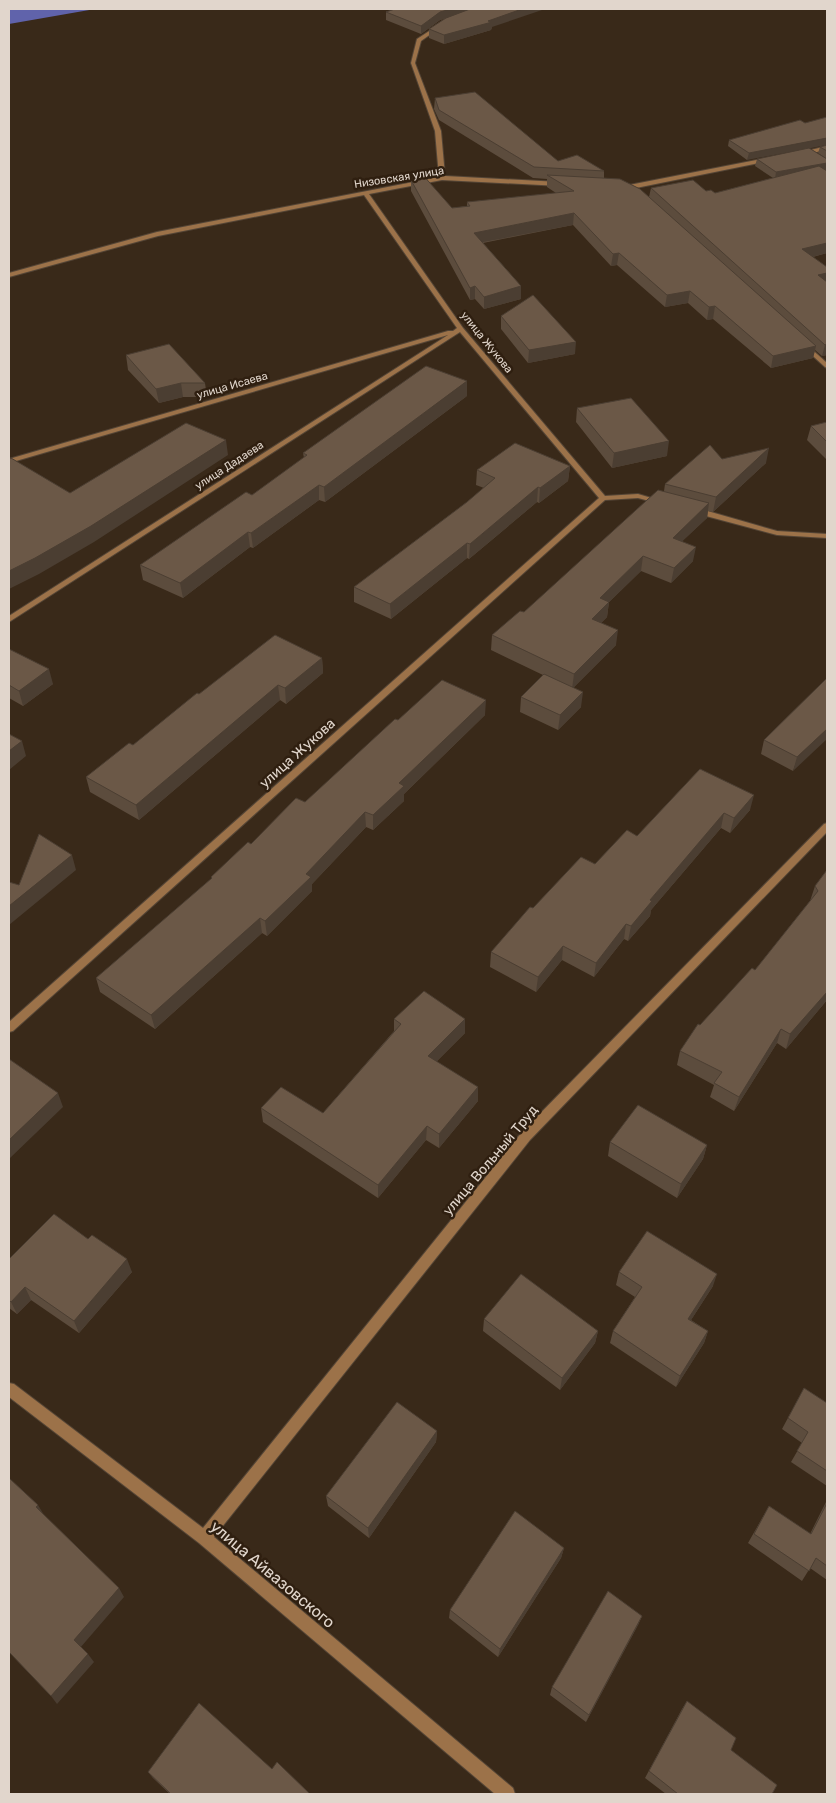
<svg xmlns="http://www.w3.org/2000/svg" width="836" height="1803" viewBox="0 0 836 1803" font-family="Rubik,sans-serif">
  <rect width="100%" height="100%" fill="#392919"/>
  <path fill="#6063ab" d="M9 9H95L9 24Z"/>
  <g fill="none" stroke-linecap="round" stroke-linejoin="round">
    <defs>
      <path id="street" d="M440 24 442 26 421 41 415 63 441 131 445 176 560 182 563 184 560 186 442 180 369 194 463 328 605 496 638 494 665 502 661 504 638 498 605 500 13 1031 9 1032V1022L599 498 460 332 9 622V616L448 335 9 463V459L448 331H453L457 328 364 195 158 236 9 277V273L157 232 439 177 435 131 411 63 417 39Z
        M827 146V150L801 155 798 153Z
        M767 158 769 159V161L631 189H622L619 187Z
        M803 345H807L827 363V368L825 367 803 347Z
        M691 508H697L777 531 827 534V538L777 535 691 512Z
        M827 823V832L530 1140 214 1537 513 1788 515 1794H495L199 1543 9 1397V1383L14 1384 203 1528 522 1132 824 824Z"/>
    </defs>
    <use href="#street" stroke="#544536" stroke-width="2"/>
    <use href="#street" fill="#9c7249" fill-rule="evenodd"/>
  </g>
  <path fill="#5c4c3d" d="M395 9 492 27 491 30 444 44 429 38V29L444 19 440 20 421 34 386 20V12Z
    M435 98 558 161 604 171V178L649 197 651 188 706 191 715 193 773 178 755 166 757 159H827V169L825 170 827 171V253L813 257 827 355 822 356 815 350 813 358 771 368 713 319 707 320 688 303 665 307 617 265 611 266 573 225 483 243 521 286V299L484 309 475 299 470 300 411 191V180L452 208 467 206V202L556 193 547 187V179L533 178 439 120 434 109Z
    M805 123 747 160 728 146 729 140Z
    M827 145V159L818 153 820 147Z
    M501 316 575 354 528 363 501 329Z
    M126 355 205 383 207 397H183L159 403 128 370Z
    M467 396 325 502 319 500 253 548 250 547 183 598 143 580 140 565 252 495 304 458 303 453Z
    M577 408 667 456 612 468 576 422Z
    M827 422V460L807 440 811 426Z
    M722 459 766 463 713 512 708 511 707 518 682 541 693 561 671 583 641 571 609 602 607 617 601 623 616 645 573 688 581 707 558 730 520 712 521 697 543 675 491 650 492 635 524 612 664 491 665 484Z
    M570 466 568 481 539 503 537 502 469 559 467 558 391 619 354 602V587L467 502 484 488 476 485 477 470Z
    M9 649 53 684 23 706 9 698Z
    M322 658 323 673 286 704 280 700 139 820 90 792 86 777 133 745 199 694Z
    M827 678 793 771 761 754 764 740Z
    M485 715 404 794V801L373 830 366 827 312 884V891L267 936 262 933 155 1029 100 992 96 978 211 879V877L251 844 305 802 398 720Z
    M700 769 750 810 730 833 721 828 651 910 650 916 628 941 624 939 594 977 562 960 536 992 490 967 491 952 533 908 637 836Z
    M827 870V1000L786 1049 777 1043 734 1111 710 1097 714 1085 677 1065 680 1051 700 1025 755 970 810 901 815 886Z
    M394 1019 465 1033 436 1062 478 1101 439 1148 426 1140 378 1198 263 1122 261 1108 323 1113 394 1031Z
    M610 1142 707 1145 703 1159 677 1198 608 1156Z
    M88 1239 132 1272 79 1333 31 1300 17 1314 9 1308V1259Z
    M619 1272 713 1286 691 1320 708 1331 704 1343 676 1387 610 1343 613 1331 635 1297 616 1285Z
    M484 1319 598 1331 595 1343 560 1390 483 1331Z
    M804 1388 827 1403V1486L791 1462 802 1443 782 1429Z
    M437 1431 436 1442 369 1538 328 1506 326 1496Z
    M827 1500V1580L810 1568 802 1581 748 1543 769 1506 810 1534Z
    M564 1548 561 1558 498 1657 449 1618 450 1610Z
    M642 1616 638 1625 586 1722 550 1695 552 1687Z
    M687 1701 731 1750 772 1794H666L645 1778 682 1709Z
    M272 1769 310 1794H170L153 1778 148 1772Z"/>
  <path fill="#4b3e32" d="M451 9H475L440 20 421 34V26L440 12Z
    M522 9H545L492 27 491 30 444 44V35Z
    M827 138V145L747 160 749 153Z
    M827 163V169L775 179 776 172Z
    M574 213 573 225 473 244 474 233Z
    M827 243V253L800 260 802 249Z
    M619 253 617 265 611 266 613 254Z
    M827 273V284L818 275Z
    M475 286V299L470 300V288Z
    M521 286V299L484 309V297Z
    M690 291 688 303 665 307 667 295Z
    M715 306 713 319 707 320 709 307Z
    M576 342 575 354 528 363 529 350Z
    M827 344V355L822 356 825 345Z
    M816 346 813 358 771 368 773 356Z
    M467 381V396L325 502 324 487Z
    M181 383 183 397 159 403 156 389Z
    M226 440 228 455 94 542 39 574 9 589V571Z
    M669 441 667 456 612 468 614 453Z
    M769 448 766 463 713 512 716 497Z
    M570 466 568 481 539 503 540 488Z
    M319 485V500L253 548 251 533Z
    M538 487 537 502 469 559 470 544Z
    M709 503 707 518 670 553 673 538Z
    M248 532 250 547 183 598 180 583Z
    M467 543V558L391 619 390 604Z
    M696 547 693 561 671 583 674 568Z
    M643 556 641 571 598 613 600 598Z
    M609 602 607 617 590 634 592 619Z
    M618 630 616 645 572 689 574 674Z
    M322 658 323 673 286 704 285 688Z
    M49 669 53 684 23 706 19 691Z
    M278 685 280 700 139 820 136 805Z
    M583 692 581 707 558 730 560 715Z
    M486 700 485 715 404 794V801L373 830V815L399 783Z
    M827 729V739L793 771 797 757Z
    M22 741 26 756 9 770V751Z
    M754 795 750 810 730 833 734 818Z
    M365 812 366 827 312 884V891L267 936 265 921 306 874Z
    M724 813 721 828 651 910 650 916 628 941 631 926 650 900Z
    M72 855 76 870 9 925V906Z
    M260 918 262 933 155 1029 151 1015Z
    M626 924 624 939 594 977 596 963Z
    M563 946 562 960 536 992 538 977Z
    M827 992V1000L786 1049 790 1034Z
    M465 1019V1033L427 1071 428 1056Z
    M781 1029 777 1043 734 1111 739 1097Z
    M478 1087V1101L439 1148V1134Z
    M58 1093 63 1107 9 1159V1140Z
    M427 1126 426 1140 378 1198V1185Z
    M707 1145 703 1159 677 1198 681 1184Z
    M127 1259 132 1272 79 1333 74 1321Z
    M717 1274 713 1286 684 1331 688 1319Z
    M25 1287 31 1300 17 1314 11 1302Z
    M598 1331 595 1343 560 1390 562 1378Z
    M708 1331 704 1343 676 1387 680 1376Z
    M437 1431 436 1442 369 1538 368 1528Z
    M38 1505 44 1515 36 1507Z
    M564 1548 561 1558 498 1657 500 1649Z
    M119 1588 124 1597 80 1648 74 1640Z
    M642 1616 638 1625 586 1722 589 1715Z
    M88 1654 94 1662 57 1704 51 1696Z"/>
  <path fill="#6b5847" stroke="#4b3e32" d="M395 9H451L440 12 421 26 386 12Z
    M470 9H522L488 21 492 22 444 35 429 29 446 18Z
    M475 92 558 161 577 155 604 171 534 167 439 110 435 98Z
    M827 117V138L749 153 729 140 800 120 805 123Z
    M827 145V151L820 147Z
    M809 148 827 159V163L776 172 757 159Z
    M819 166 827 171V243L802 249 827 267V273L818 275 827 282V344L825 345 651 188 693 180 706 191 711 190 715 193Z
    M422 174 452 208 470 206 467 202 574 191 547 175 620 179 640 189 816 346 773 356 715 306 709 307 690 291 667 295 619 253 613 254 574 213 474 233 521 286 484 297 475 286 470 288 411 180Z
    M533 295 576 342 529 350 501 316Z
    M169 344 205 383H181L156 389 126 355Z
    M426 366 467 381 324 487 319 485 251 533 248 532 180 583 140 565 246 492 252 495 307 455 303 453Z
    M631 398 669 441 614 453 577 408Z
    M827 422V442L811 426Z
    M186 423 226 440 91 526 35 558 9 571V459L11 458 70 493Z
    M515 443 570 466 540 488 538 487 470 544 467 543 390 604 354 587 467 502 495 478 477 470Z
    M710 445 722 459 769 448 716 497 665 484Z
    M658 490 709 503 673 538 696 547 674 568 643 556 600 598 609 602 592 619 618 630 574 674 492 635 520 611 524 612Z
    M275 635 322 658 285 688 278 685 136 805 86 777 129 743 133 745 197 693 199 694Z
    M9 649 49 669 19 691 9 685Z
    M544 674 583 692 560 715 521 697Z
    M827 678V729L797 757 764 740Z
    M442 680 486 700 399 783 404 786 373 815 365 812 306 874 311 877 265 921 260 918 151 1015 96 978 212 878 211 877 248 842 251 844 296 798 305 802 395 719 398 720Z
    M9 734 22 741 9 751Z
    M700 769 754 795 734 818 724 813 650 900 652 901 631 926 626 924 596 963 563 946 538 977 491 952 530 907 533 908 581 857 595 864 627 830 637 836Z
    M39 834 72 855 9 906V882L19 885Z
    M827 870V992L790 1034 781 1029 739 1097 714 1083 722 1072 680 1051 698 1024 700 1025 752 968 755 970 818 891 815 886Z
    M424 991 465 1019 428 1056 478 1087 439 1134 427 1126 378 1185 261 1108 281 1087 323 1113 401 1024 394 1019Z
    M9 1059 58 1093 9 1140Z
    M638 1105 707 1145 681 1184 610 1142Z
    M54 1214 88 1239 92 1235 127 1259 74 1321 25 1287 11 1302 9 1300V1259Z
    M647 1231 717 1274 688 1319 708 1331 680 1376 613 1331 642 1287 619 1272Z
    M521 1274 598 1331 562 1378 484 1319Z
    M804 1388 827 1403V1471L797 1451 808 1432 788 1418Z
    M397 1402 437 1431 368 1528 326 1496Z
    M9 1478 38 1505 36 1507 119 1588 74 1640 88 1654 51 1696 9 1652Z
    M827 1503V1566L816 1558 809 1571 754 1534 769 1506 811 1534Z
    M515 1511 564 1548 500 1649 450 1610Z
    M608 1591 642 1616 589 1715 552 1687Z
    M687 1701 736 1738 731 1750 777 1785 772 1794H678L649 1771Z
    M199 1703 272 1769 277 1762 310 1794H171L148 1772Z"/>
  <g text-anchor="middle" stroke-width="5" stroke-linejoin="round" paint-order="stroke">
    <g font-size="11" fill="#e1d6cc" stroke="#2f1f10">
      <text transform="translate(399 177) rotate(-9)" y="4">Низовская улица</text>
      <text transform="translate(487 342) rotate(51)" y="4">улица Жукова</text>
      <text transform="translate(232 385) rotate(-16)" y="4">улица Исаева</text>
      <text transform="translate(229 465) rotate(-33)" y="4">улица Дадаева</text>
    </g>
    <g font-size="14" fill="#e1d6cc" stroke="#2f1f10">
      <text transform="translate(297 753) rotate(-42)" y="5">улица Жукова</text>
      <text transform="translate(490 1160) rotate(-50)" y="5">улица Вольный Труд</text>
    </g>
    <g font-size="16" fill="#e1d6cc" stroke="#2f1f10">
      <text transform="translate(273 1574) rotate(40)" y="6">улица Айвазовского</text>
    </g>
  </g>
  <rect width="836" height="1803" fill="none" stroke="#e1d6cc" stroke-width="20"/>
</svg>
